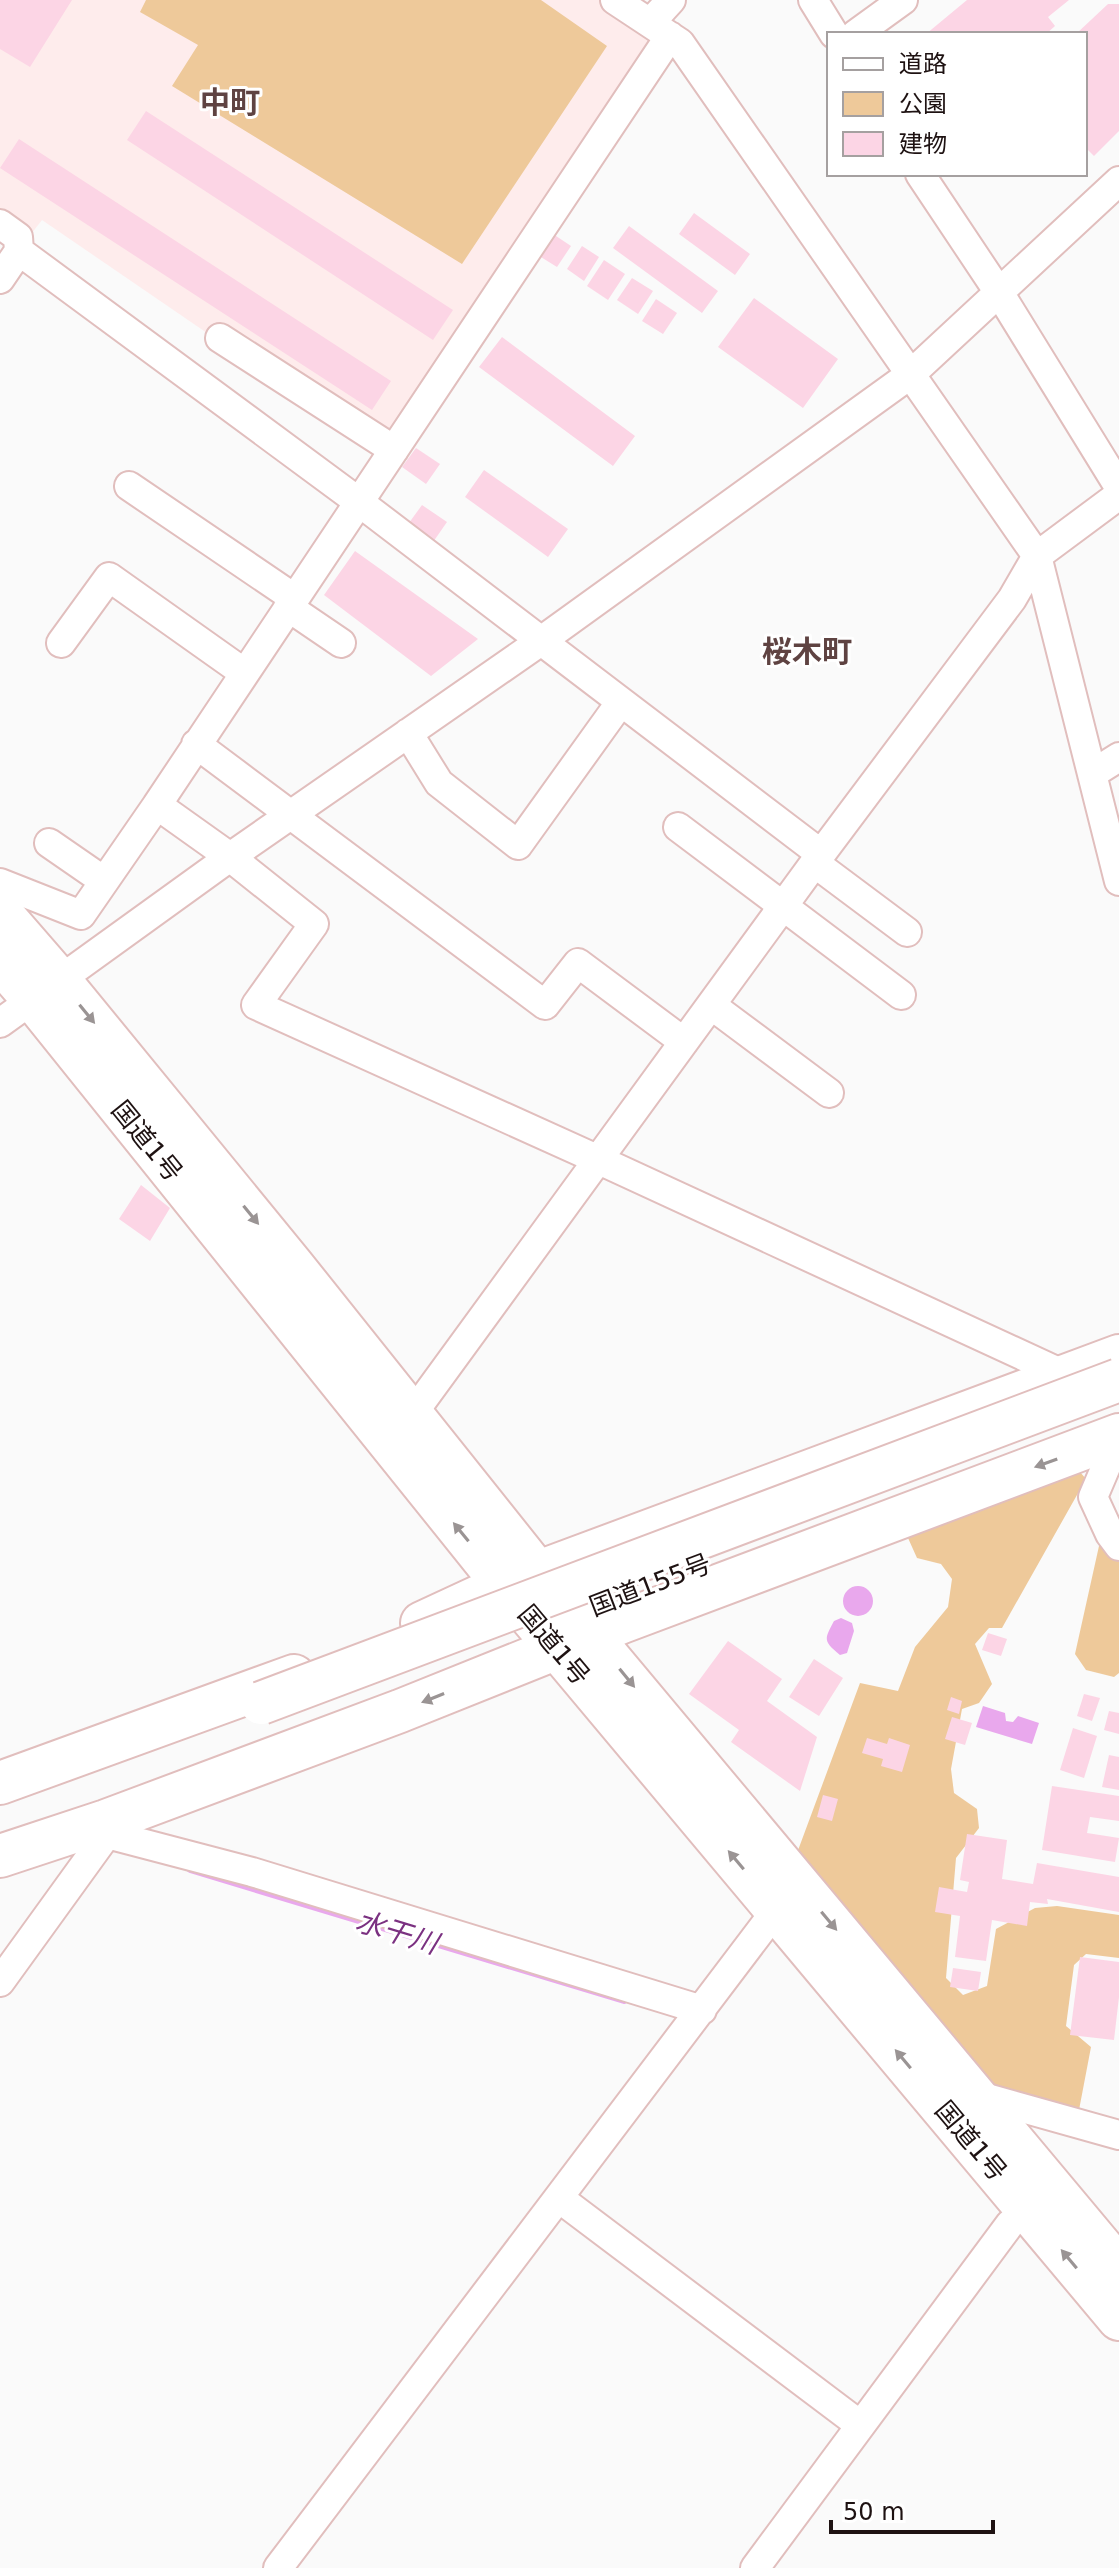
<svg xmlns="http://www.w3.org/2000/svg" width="1119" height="2568" viewBox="0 0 1119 2568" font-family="'DejaVu Sans','Noto Sans JP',sans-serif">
  <rect width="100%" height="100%" fill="#fafafa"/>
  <path fill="#feecec" d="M0 0H600L656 36 388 441 207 333 42 220 28 238 0 217Z"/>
  <path fill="#eec99a" d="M146 0H541L607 46 462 264 172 86 198 45 140 12Z
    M1074 1465 1086 1479 1002 1628H989L975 1644 992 1684 979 1703 962 1709 951 1769 954 1793 977 1809 979 1828 956 1858 946 1978 963 1995 987 1986 996 1929 1035 1908 1057 1906 1119 1915V1958L1086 1954 1074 1965 1066 2026 1091 2047 1079 2110 996 2089 797 1853 860 1683 898 1691 915 1647 948 1607 952 1579 941 1564 917 1558 908 1538 916 1526Z
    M1107 1539 1119 1558V1673L1114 1677 1086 1670 1075 1654 1099 1546Z"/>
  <path fill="#e9a8ed" d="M843 1601a15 15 0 1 1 30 0a15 15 0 1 1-30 0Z
    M841 1618 852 1623 854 1631 847 1653 840 1655C823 1641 824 1640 834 1621Z
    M983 1706 1005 1713 1006 1721 1013 1722 1018 1716 1039 1723 1032 1744 976 1727Z"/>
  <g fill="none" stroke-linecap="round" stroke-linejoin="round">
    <path stroke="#e9a8ed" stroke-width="6" d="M190 1870 624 2001"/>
  </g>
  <path fill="#fcd5e5" d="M0 0H72L30 67 0 49Z
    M967 0H1069L1048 17 1055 26 1046 34H926Z
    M1108 4H1119V131L1094 156 1085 147V34H1076Z
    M146 111 453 310 433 340 127 140Z
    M19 139 391 381 372 410 0 168Z
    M694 213 750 254 735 275 679 234Z
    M629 226 718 291 702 313 613 248Z
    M550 232 571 246 557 267 536 254Z
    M582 246 599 257 584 281 567 269Z
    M604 260 625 274 608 300 587 286Z
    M632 278 653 291 638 314 617 300Z
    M754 298 838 359 803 408 718 347Z
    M656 299 677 313 663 334 642 321Z
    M502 337 635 436 613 466 479 367Z
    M416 448 440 464 426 484 402 467Z
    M484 470 568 529 548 557 465 497Z
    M422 505 447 522 431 545 406 527Z
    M355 551 478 639 431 676 324 595Z
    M141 1185 170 1208 150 1241 119 1219Z
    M988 1633 1007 1639 1001 1656 982 1650Z
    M728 1641 782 1679 767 1701 817 1737 800 1791 731 1742 739 1730 689 1694Z
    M814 1659 843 1678 819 1716 789 1697Z
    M1084 1694 1100 1698 1092 1721 1077 1716Z
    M951 1697 962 1701 959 1714 947 1710Z
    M1109 1711 1119 1713V1734L1104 1730Z
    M952 1717 972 1723 965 1745 945 1739Z
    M1073 1728 1097 1736 1084 1778 1060 1770Z
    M867 1738 887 1744 889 1738 910 1745 902 1772 881 1766 883 1759 862 1753Z
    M1109 1755 1119 1757V1790L1102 1787Z
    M1052 1786 1119 1796V1821L1090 1817 1087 1833 1119 1838 1115 1862 1042 1850Z
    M823 1795 838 1799 832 1821 817 1817Z
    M967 1834 1007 1840 1002 1879 1033 1884 1037 1863 1119 1877V1912L1047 1899 1048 1904 1030 1902 1027 1926 992 1920 986 1961 955 1957 960 1916 935 1912 939 1887 967 1892 969 1882 960 1880Z
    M1080 1957 1119 1962V1997L1114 2040 1070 2035Z
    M953 1968 981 1972 978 1991 950 1987Z"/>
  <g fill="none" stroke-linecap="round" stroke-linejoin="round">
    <defs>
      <path id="minor" d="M615 0 680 43 1037 556 1119 881
        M813 0 834 34
        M650 23 671 0
        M856 34 903 0
        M670 36 157 805 230 857 314 924 256 1005 599 1160 1067 1376
        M920 174 1000 294 1119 487
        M0 224 18 237 19 251 359 502 821 854
        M0 279 19 251
        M220 338 394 450
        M129 486 294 598
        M288 607 341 643
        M61 643 109 577 243 672
        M408 733 439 783 518 845 620 703
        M196 744 545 1005 578 963 684 1042
        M1092 774 1119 757
        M678 827 901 995
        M49 843 104 881
        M816 864 907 932
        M0 883 81 915 157 805
        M711 1005 829 1093
        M0 1023 230 857 541 641 911 374 1119 181
        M411 1416 821 854 1012 599 1037 556 1119 495
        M1119 1436 1093 1497 1110 1534 1119 1546
        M107 1834 252 1872 702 2010
        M0 1982 107 1834 106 1821
        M976 2095 1119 2135
        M559 2198 860 2425
        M278 2568 777 1909
        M755 2568 1010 2224"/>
      <path id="highway" d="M0 912 59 980 293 1266 538 1573 1119 2268
        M0 961 33 999 504 1585 1119 2319
        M422 1623 504 1585 1119 1356
        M0 1783 294 1676
        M0 1856 106 1821 400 1711 622 1622 1119 1435"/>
    </defs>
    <use href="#minor" stroke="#e1bebd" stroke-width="32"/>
    <use href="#highway" stroke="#e1bebd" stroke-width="46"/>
    <use href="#minor" stroke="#fff" stroke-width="28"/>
    <use href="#highway" stroke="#fff" stroke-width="42"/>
    <defs>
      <path id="highway-bridge" d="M261 1703 1119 1380"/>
    </defs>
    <use href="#highway-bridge" stroke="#e1bebd" stroke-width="46" stroke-linecap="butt"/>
    <use href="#highway-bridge" stroke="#fff" stroke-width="42"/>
  </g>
  <defs><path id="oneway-solid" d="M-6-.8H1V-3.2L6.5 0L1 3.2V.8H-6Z" transform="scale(2)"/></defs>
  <g fill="#9a9494">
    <use href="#oneway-solid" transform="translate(87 1014) rotate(51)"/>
    <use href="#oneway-solid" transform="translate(251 1215) rotate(51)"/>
    <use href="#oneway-solid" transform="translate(1046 1463) rotate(160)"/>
    <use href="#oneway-solid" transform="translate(461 1532) rotate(-129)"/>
    <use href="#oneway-solid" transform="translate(627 1678) rotate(51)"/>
    <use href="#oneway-solid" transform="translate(433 1698) rotate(158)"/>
    <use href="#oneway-solid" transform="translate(736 1860) rotate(-130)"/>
    <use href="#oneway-solid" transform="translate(829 1921) rotate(50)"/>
    <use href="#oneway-solid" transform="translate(903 2059) rotate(-130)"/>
    <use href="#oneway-solid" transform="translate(1069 2259) rotate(-130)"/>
  </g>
  <g text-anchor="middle" stroke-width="6" stroke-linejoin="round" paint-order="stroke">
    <g font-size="26" fill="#1e1212" stroke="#fff">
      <text transform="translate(147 1141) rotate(51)" y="9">国道1号</text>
      <text transform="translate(650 1585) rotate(-21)" y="9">国道155号</text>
      <text transform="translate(554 1645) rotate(50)" y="9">国道1号</text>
      <text transform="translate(971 2141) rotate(50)" y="9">国道1号</text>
    </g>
    <g font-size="28" font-style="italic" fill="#7b3181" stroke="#fff">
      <text transform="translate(397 1932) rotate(17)" y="10">水干川</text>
    </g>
    <g font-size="30" font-weight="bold" fill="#5f4342" stroke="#fff">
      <text x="230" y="113">中町</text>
      <text x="807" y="662">桜木町</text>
    </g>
  </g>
  <rect x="827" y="32" width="260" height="144" fill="#ffffff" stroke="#a5a0a0" stroke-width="2"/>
  <rect x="843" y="58" width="40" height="12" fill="#ffffff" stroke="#a5a0a0" stroke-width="2"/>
  <text x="899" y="72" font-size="24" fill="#1e1212">道路</text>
  <rect x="843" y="92" width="40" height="24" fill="#eec99a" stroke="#a5a0a0" stroke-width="2"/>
  <text x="899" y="112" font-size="24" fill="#1e1212">公園</text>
  <rect x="843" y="132" width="40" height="24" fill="#fcd5e5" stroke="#a5a0a0" stroke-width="2"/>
  <text x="899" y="152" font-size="24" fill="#1e1212">建物</text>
  <path d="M831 2520v12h162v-12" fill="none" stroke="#1e1212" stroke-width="4"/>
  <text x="843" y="2520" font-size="24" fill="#1e1212" stroke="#ffffff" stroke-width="6" paint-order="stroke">50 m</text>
</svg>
